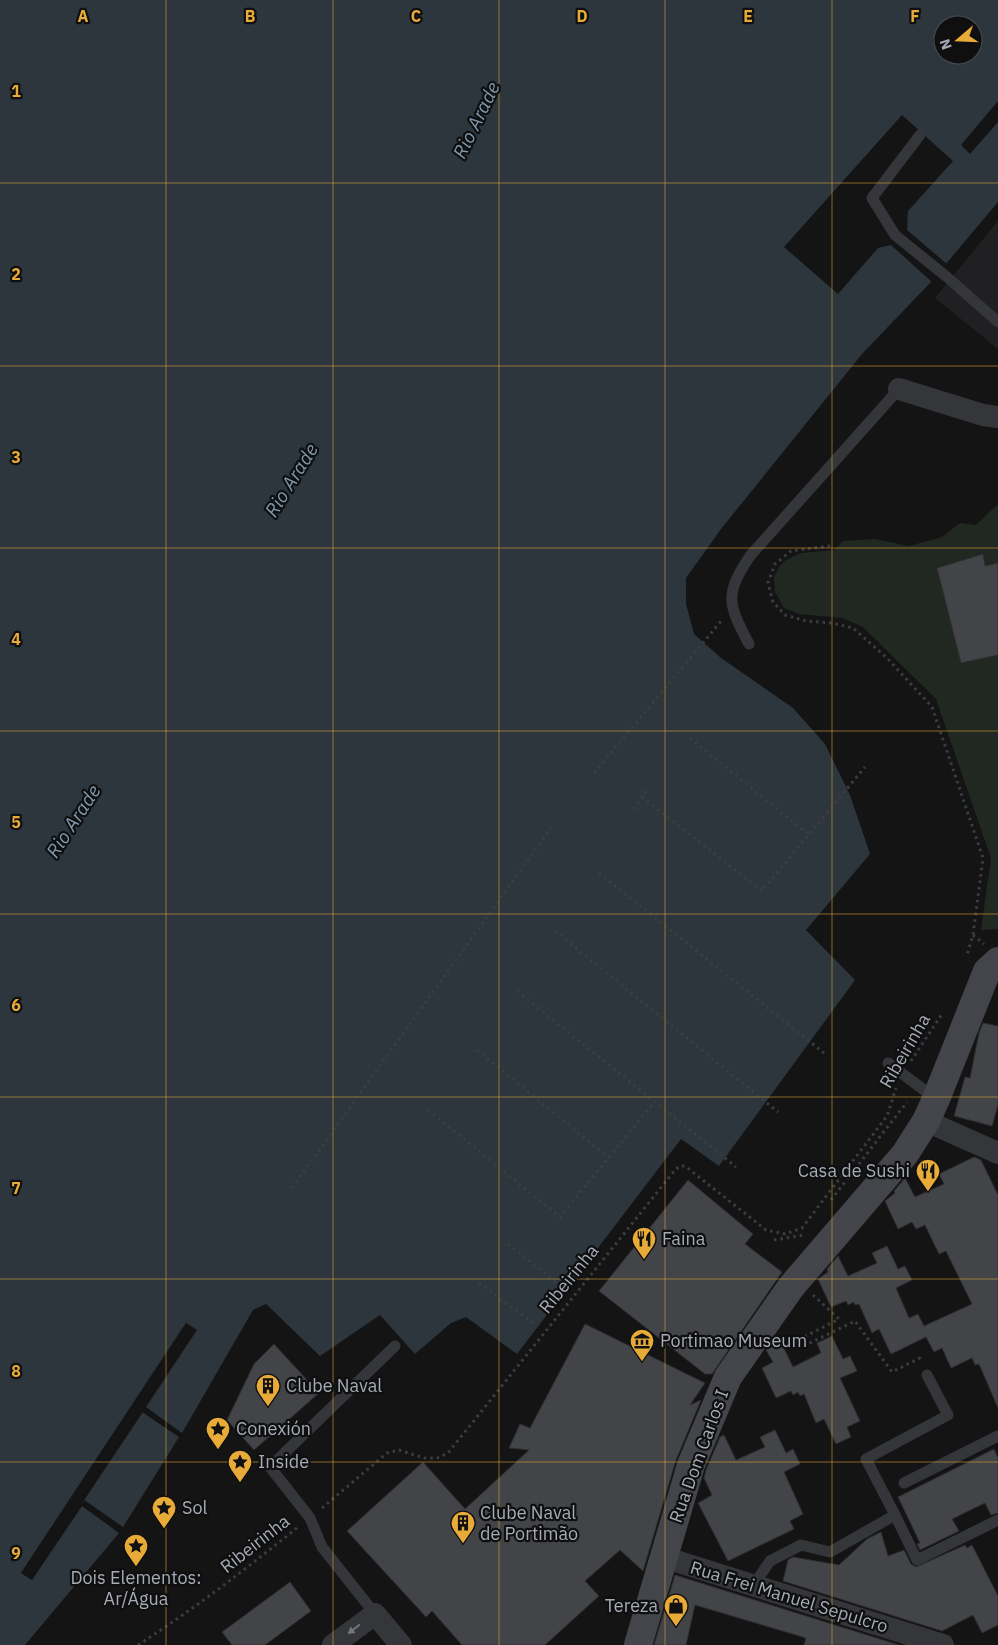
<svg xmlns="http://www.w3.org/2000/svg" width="998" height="1645" viewBox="0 0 998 1645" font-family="'IBM Plex Sans',sans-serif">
  <rect width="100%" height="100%" fill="#141415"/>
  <path fill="#202022" d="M998 221V349L935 298Z"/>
  <path fill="#202821" d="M998 504V929L981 930 991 858 936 699 863 627 843 618 799 614 784 608 775 592 774 577 779 567 786 560 801 553 834 550 843 541 875 539 909 546 942 537 960 523 976 525Z"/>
  <path fill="#2d363d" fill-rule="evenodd" d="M0 0H998V101L961 145 970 154 998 122V202L929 284 862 354 721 529 686 578V604L694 634 721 658 793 708 825 744 850 795 870 854 806 930 855 980 719 1166 681 1139 517 1354 466 1317 451 1323 415 1354 380 1315 320 1356 266 1304 253 1310 182 1433 145 1407 196 1330 186 1323 21 1573 32 1580 82 1506 119 1533 25 1645H0ZM943 25H973V55H943Z
    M142 1412 179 1437 123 1527 84 1500Z"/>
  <path fill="#141415" d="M902 115 953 161 908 211 907 230 948 265 933 283 891 245 878 248 838 294 784 247Z
    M186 1323 197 1330 146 1407 184 1435H181L143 1407 193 1331 186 1326 25 1572 31 1577 81 1503 121 1531 122 1533 81 1505 32 1580 21 1573Z
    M141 1410H144L180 1435 182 1438 143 1412 84 1500 125 1529 123 1530 83 1502 82 1500Z"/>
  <path fill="#434448" stroke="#2e2e31" d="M983 554 985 566 998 563V655L961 663 937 568Z
    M983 1023 998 1026V1105L992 1126 954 1116 965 1077 970 1078 979 1033Z
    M974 1157 981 1160 998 1195V1408L979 1364 975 1365 972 1358 951 1368 942 1348 934 1352 926 1337 891 1354 879 1329 872 1333 859 1304 855 1305 854 1302 848 1305 846 1301 831 1307 818 1279 828 1272 827 1269 838 1256 848 1276 877 1263 872 1253 887 1246 898 1269 905 1266 912 1280 896 1288 909 1318 918 1314 924 1326 972 1304 946 1251 939 1254 925 1225 916 1229 912 1222 898 1229 885 1201 895 1193 894 1191 905 1178 915 1197 944 1184 939 1174Z
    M688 1180 753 1234 745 1244 782 1272 712 1374H705L599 1291Z
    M585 1324 705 1383 690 1405 701 1400 676 1460 643 1571 620 1550 585 1581 599 1596 545 1645H462L432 1611 426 1617 347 1531 423 1462 465 1509 529 1450 509 1448 520 1424 530 1428Z
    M832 1336 843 1359 850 1356 857 1371 840 1378 860 1421 847 1427 851 1437 836 1444 824 1419 816 1423 804 1394 800 1396 798 1392 793 1395 791 1391 776 1398 762 1368 773 1362 766 1350 767 1348 781 1342 793 1367 821 1353 817 1343Z
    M274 1344 319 1393 254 1450 227 1420 254 1364Z
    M775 1430 786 1453 793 1449 800 1464 784 1472 803 1514 790 1521 794 1529 728 1561 698 1503 712 1495 704 1478 706 1470 720 1437 724 1435 736 1460 765 1447 760 1437Z
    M994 1449 998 1458V1513L991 1515 985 1503 952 1519 959 1531 920 1550 917 1544 920 1543 898 1497Z
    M881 1532 888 1556 904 1550 911 1564 916 1567 965 1545 967 1548 972 1545 998 1596V1625L982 1633 973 1615 942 1631 783 1581 788 1560 793 1557 839 1565 867 1539Z
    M675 1575 899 1645H804L806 1638 695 1605 686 1645H654Z
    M290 1582 311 1611 265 1645H232L222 1632Z"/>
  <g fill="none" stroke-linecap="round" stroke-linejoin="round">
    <path stroke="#3b3d41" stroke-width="3" stroke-dasharray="2.5 4" stroke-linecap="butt" d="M830 546 791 551 775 564 768 583 773 602 785 615 806 621 832 623 853 628 887 658 932 707 983 858 973 935 967 955
      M690 738 808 834
      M594 773 722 620
      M642 797 762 891 865 767
      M634 809 649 787
      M599 873 824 1053
      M555 931 778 1112
      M973 935 984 944
      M517 991 736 1167
      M477 1050 609 1158
      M911 1061 942 1014
      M428 1110 560 1217 655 1101
      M292 1188 551 828
      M831 1200 907 1102
      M774 1240 804 1235
      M508 1244 563 1288
      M479 1283 536 1325
      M813 1295 839 1319 804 1337 808 1344 855 1321 892 1372 920 1358 921 1361
      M322 1508 387 1453 399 1450 424 1458H437L448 1453 675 1170 680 1166H685L766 1230 785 1234 802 1228 887 1116 896 1088
      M138 1645C194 1609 246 1569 298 1527"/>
    <path stroke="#35363a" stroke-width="11" d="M920 135 872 198 895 235 947 277 998 322
      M749 644C728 604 724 595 750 556L899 389
      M888 1063 936 1099
      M904 1483 998 1436
      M895 1515 917 1560 998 1520
      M753 1586 770 1561 801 1545 830 1552 895 1515 866 1459 948 1415 927 1375
      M375 1614 322 1547 310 1518 270 1467 395 1346"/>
    <path stroke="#35363a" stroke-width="22" d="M899 389 983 415 998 417
      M926 1121 998 1153
      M663 1557 943 1645
      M333 1645 375 1614 401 1645"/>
    <path stroke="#43454a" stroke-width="28" d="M638 1645 691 1465 728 1377 791 1287 905 1154 926 1121 936 1099 987 971 998 961"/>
  </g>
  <defs><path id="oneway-solid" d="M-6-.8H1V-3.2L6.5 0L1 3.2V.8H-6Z" transform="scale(1.25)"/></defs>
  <use fill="#73767e" href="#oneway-solid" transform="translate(354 1629) rotate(143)"/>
  <path fill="none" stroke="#e9ab37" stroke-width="1" stroke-opacity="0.55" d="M166 0V1645M333 0V1645M499 0V1645M665 0V1645M832 0V1645M0 183H998M0 366H998M0 548H998M0 731H998M0 914H998M0 1097H998M0 1279H998M0 1462H998"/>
  <defs>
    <symbol id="restaurant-pin" viewBox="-11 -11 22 30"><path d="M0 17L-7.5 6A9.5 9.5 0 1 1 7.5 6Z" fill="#e9ab37" stroke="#0f0f10"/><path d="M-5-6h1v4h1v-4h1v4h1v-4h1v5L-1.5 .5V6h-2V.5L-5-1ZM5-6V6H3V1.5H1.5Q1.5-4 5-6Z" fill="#111"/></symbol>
    <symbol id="museum-pin" viewBox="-11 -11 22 30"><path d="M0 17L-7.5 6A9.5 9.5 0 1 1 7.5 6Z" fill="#e9ab37" stroke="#0f0f10"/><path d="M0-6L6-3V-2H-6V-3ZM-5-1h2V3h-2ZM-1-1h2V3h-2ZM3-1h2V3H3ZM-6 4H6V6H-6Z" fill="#111"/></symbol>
    <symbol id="building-pin" viewBox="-11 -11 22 30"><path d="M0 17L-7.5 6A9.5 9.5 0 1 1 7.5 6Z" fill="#e9ab37" stroke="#0f0f10"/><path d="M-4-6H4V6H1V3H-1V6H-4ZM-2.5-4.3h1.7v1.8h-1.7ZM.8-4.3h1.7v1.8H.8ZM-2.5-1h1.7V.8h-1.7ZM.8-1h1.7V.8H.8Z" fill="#111"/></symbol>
    <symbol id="sight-pin" viewBox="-11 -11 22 30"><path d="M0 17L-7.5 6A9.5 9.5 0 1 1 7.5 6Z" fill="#e9ab37" stroke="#0f0f10"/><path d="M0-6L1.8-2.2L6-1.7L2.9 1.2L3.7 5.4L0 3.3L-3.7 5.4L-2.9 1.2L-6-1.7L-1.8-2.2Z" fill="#111"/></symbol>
    <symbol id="shop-pin" viewBox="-11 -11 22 30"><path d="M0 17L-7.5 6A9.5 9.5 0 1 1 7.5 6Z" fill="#e9ab37" stroke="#0f0f10"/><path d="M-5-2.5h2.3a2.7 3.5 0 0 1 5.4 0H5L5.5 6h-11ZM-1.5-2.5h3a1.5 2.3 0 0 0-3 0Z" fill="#111"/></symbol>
  </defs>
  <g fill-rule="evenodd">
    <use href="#restaurant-pin" x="914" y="1157" width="28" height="38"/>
    <use href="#restaurant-pin" x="630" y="1225" width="28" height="38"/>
    <use href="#museum-pin" x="628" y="1327" width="28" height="38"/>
    <use href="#building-pin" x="254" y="1372" width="28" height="38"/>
    <use href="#sight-pin" x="204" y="1415" width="28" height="38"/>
    <use href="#sight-pin" x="226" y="1448" width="28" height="38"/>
    <use href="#sight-pin" x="150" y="1494" width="28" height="38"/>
    <use href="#building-pin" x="449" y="1509" width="28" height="38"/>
    <use href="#sight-pin" x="122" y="1532" width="28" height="38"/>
    <use href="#shop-pin" x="662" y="1592" width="28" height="38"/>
  </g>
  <g text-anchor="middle" stroke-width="4.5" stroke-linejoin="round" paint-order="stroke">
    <g font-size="18" fill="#a6abb5" stroke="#0f0f10">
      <text transform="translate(905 1051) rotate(-60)" y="6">Ribeirinha</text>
      <text transform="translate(569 1279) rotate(-51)" y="6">Ribeirinha</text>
      <text transform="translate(699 1456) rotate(-70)" y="6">Rua Dom Carlos I</text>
      <text transform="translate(255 1544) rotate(-38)" y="6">Ribeirinha</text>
      <text transform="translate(789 1597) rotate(17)" y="6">Rua Frei Manuel Sepulcro</text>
    </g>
    <g font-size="18" fill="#a6abb5" stroke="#0f0f10" text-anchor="start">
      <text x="910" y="1177" text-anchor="end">Casa de Sushi</text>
      <text x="662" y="1245">Faina</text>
      <text x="660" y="1347">Portimao Museum</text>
      <text x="286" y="1392">Clube Naval</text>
      <text x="236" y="1435">Conexión</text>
      <text x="258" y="1468">Inside</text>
      <text x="182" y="1514">Sol</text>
      <text x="480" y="1519">Clube Naval<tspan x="480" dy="21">de Portimão</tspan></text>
      <text x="136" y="1584" text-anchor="middle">Dois Elementos:<tspan x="136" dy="21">Ar/Água</tspan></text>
      <text x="658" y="1612" text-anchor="end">Tereza</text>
    </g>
    <g font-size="19" font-style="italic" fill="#7e99af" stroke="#0f0f10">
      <text transform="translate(476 120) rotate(-64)" y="7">Rio Arade</text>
      <text transform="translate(291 480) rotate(-58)" y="7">Rio Arade</text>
      <text transform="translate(73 821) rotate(-57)" y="7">Rio Arade</text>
    </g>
  </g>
  <g font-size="16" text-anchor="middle" font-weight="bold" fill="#e9ab37" stroke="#0f0f10" stroke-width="4.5" stroke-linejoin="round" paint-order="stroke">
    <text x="83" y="22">A</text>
    <text x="250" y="22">B</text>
    <text x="416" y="22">C</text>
    <text x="582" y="22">D</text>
    <text x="748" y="22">E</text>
    <text x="915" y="22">F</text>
    <text x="16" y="97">1</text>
    <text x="16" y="280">2</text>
    <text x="16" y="463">3</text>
    <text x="16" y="645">4</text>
    <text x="16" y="828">5</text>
    <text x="16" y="1011">6</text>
    <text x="16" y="1194">7</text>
    <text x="16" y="1377">8</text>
    <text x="16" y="1559">9</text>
  </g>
  <g transform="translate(958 40) rotate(251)"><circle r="24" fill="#0f0f10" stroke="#4b4d52"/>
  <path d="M0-4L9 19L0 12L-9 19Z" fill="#e9ab37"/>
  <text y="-8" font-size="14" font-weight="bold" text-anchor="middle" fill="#a6abb5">N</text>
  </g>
</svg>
